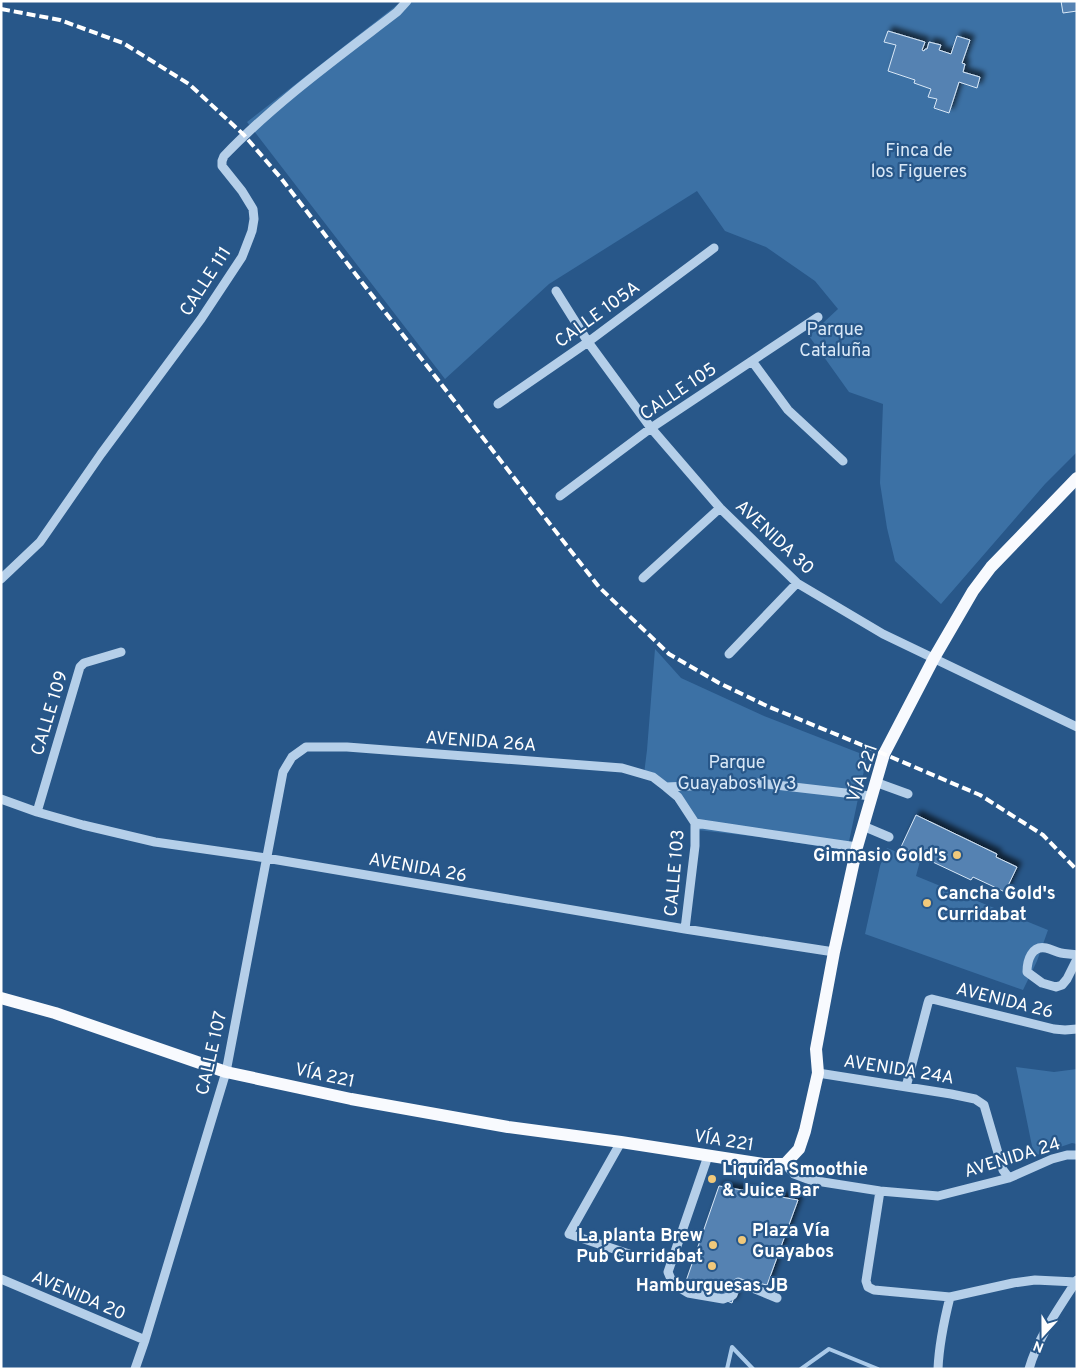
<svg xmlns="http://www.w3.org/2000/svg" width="1078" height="1370" viewBox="0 0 1078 1370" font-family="Overpass,sans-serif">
  <defs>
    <filter id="shadow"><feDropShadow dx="4.5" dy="-4.5" stdDeviation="2.5" flood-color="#0009"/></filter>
  </defs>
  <rect width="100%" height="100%" fill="#285789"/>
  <path fill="#3c71a5" d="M402 1H1077V452L1045 484 941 604 895 561 887 528 880 483 883 404 849 392 809 336 838 309 815 281 766 247 725 231 697 191 549 284 445 379 247 122Z
    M655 649 681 678 764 716 867 756 847 851 769 838 698 830 681 801 644 774 647 750Z
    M887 848 920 861 916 876 1048 930 1037 961 1023 990 865 934 880 866Z
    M1016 1067 1054 1072 1077 1069V1144L1072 1143 1034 1156Z"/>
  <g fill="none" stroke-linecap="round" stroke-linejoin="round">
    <path stroke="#aacae9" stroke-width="4" d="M727 1369 732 1347 753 1369
      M801 1369 829 1349 878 1369"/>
  </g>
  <path fill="#5482b2" stroke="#d9e8f7" filter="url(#shadow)" d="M1061 1H1077V11L1063 13Z
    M888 31 925 42 922 50 924 51 925 49H927L929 42 941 45 939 50 951 54 957 36 970 40 962 63 965 64 963 72 980 77 977 88 959 82 949 113 934 108 937 99 928 97 931 89 914 83 915 80 888 71 896 45 884 42Z
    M916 815 997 854 996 857 1017 867 1005 892 973 877 971 880 901 847Z
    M719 1186 798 1200 767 1285 740 1279 732 1303 685 1284Z"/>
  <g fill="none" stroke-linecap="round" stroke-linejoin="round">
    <path stroke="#b5cfe9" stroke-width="9" d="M556 291 588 342 651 428 720 508 797 583 883 634 1077 727
      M752 361 788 410 843 461
      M498 404 588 342 714 248
      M560 496 651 428 818 317
      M643 578 720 508
      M1 579 40 542 101 454 201 319 242 257 252 231 254 219 253 209 242 191 222 166V161L224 156C276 102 337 58 397 12L407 1
      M729 654 797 583
      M875 782 908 794
      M666 787 759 783 871 796
      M1 799 37 812 83 825 155 842 266 858 685 929 834 952
      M37 812 80 667 84 663 121 652
      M695 823 857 847
      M863 826 889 837
      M1077 955C1072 954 1066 954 1061 953 1056 952 1051 949 1046 948 1032 945 1027 960 1027 972L1042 983 1056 987 1062 985 1067 979 1077 959
      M818 1073 951 1094 975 1099 984 1105 1003 1170 1009 1178
      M906 1087 928 1003 929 1000 932 999 1054 1029 1065 1030 1077 1029
      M621 1142 569 1234 629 1254
      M708 1156 668 1272 673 1284 688 1293 723 1299 733 1295 738 1282 777 1298
      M785 1164 794 1174 810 1180 880 1191 938 1196 1009 1178 1052 1159 1067 1155H1077
      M880 1191 866 1281 868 1287 874 1290 950 1297 1013 1283 1035 1280 1076 1282
      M1 1279 145 1340
      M135 1369 145 1340 226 1072 283 772 292 757 306 747H347L622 768 653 777 666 787 678 797 695 823V846L685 929
      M938 1369C939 1344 944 1321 950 1297
      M1029 1369C1038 1337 1059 1308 1077 1280"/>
    <path stroke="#f8fafe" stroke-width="12" d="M1 998 55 1013 226 1072 351 1099 508 1127 621 1142 763 1164H785L799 1149 805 1131 818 1073 816 1049 834 952 857 847 884 754 934 658 973 591 991 567 1077 478"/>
    <path stroke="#fff" stroke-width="4" stroke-dasharray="9 4" stroke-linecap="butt" d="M1 9 60 20 123 43 189 84 244 135 280 177 599 587 669 654 719 683 767 706 884 754 980 795 1043 835 1077 870"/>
  </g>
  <g fill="#f1c97b" stroke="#285789" stroke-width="2">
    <circle cx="957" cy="855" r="5"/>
    <circle cx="927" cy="903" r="5"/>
    <circle cx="712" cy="1179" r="5"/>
    <circle cx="742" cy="1240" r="5"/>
    <circle cx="713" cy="1245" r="5"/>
    <circle cx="712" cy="1266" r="5"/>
  </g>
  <g text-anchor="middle" stroke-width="4.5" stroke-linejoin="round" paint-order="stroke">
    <g font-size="18" fill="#d9e8f7" stroke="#285789">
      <text x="919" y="156">Finca de<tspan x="919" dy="21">los Figueres</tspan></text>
      <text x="835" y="335">Parque<tspan x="835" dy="21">Cataluña</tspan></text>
      <text x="737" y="768">Parque<tspan x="737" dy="21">Guayabos 1 y 3</tspan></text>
    </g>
    <g font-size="18" fill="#fff" stroke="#285789">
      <text transform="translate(205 281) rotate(-57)" y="6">CALLE 111</text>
      <text transform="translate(597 314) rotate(-36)" y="6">CALLE 105A</text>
      <text transform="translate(678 391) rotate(-34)" y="6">CALLE 105</text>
      <text transform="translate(775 537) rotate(43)" y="6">AVENIDA 30</text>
      <text transform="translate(49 713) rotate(-73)" y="6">CALLE 109</text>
      <text transform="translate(481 741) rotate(4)" y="6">AVENIDA 26A</text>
      <text transform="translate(862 773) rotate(-71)" y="6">VÍA 221</text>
      <text transform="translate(418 867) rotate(10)" y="6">AVENIDA 26</text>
      <text transform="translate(674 873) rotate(-85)" y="6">CALLE 103</text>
      <text transform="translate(1005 1000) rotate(14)" y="6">AVENIDA 26</text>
      <text transform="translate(211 1053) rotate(-77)" y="6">CALLE 107</text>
      <text transform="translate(899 1069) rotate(9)" y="6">AVENIDA 24A</text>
      <text transform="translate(325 1075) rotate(12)" y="6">VÍA 221</text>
      <text transform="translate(724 1140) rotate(9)" y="6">VÍA 221</text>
      <text transform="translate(1012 1157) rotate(-17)" y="6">AVENIDA 24</text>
      <text transform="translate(79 1295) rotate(23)" y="6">AVENIDA 20</text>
    </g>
    <g font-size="18" font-weight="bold" fill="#fff" stroke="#285789" text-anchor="start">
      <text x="947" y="861" text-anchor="end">Gimnasio Gold's</text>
      <text x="937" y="899">Cancha Gold's<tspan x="937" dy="21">Curridabat</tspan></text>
      <text x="722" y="1175">Liquida Smoothie<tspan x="722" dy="21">&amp; Juice Bar</tspan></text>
      <text x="752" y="1236">Plaza Vía<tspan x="752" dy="21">Guayabos</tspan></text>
      <text x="703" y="1241" text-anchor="end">La planta Brew<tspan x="703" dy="21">Pub Curridabat</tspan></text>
      <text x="712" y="1291" text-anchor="middle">Hamburguesas JB</text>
    </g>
  </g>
  <rect width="1078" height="1370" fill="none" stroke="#ffffff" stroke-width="5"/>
  <g transform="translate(1043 1335) rotate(201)" stroke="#285789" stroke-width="4" paint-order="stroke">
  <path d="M0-4L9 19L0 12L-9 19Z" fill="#ffffff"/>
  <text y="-8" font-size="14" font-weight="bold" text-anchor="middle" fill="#ffffff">N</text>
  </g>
</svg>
